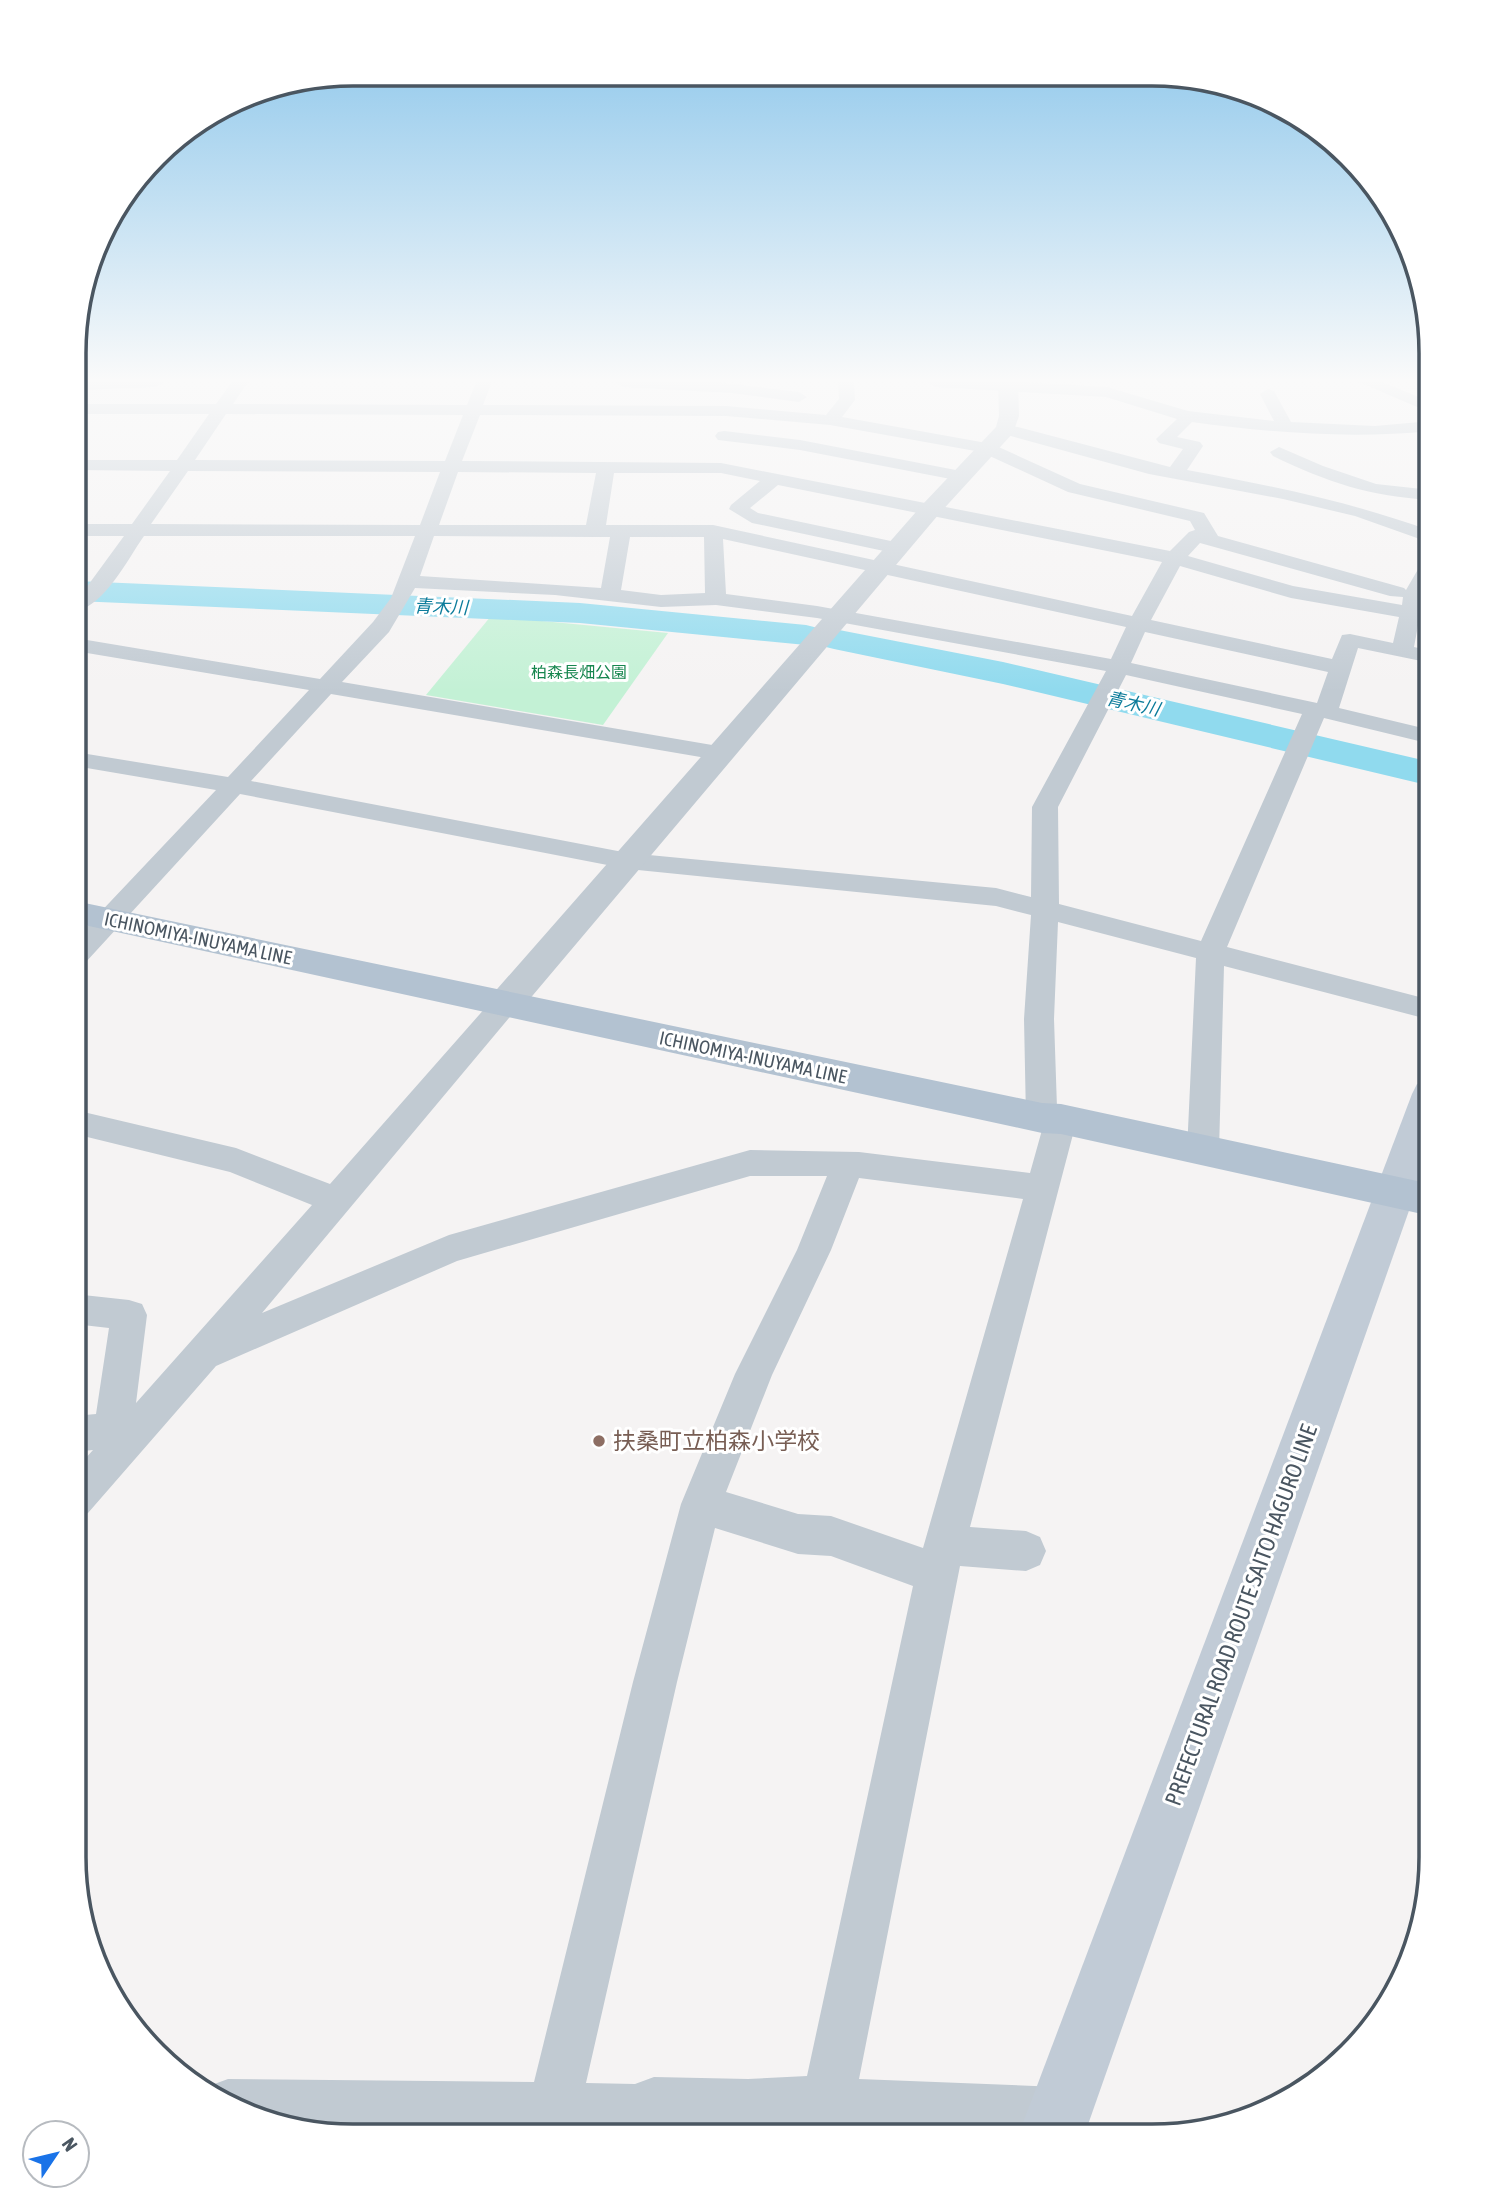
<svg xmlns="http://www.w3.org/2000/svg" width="1505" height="2210" viewBox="0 0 1505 2210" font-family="'Asap Condensed','Noto Sans JP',sans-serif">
  <rect width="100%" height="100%" fill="#f5f3f3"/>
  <path fill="#c3f1d5" d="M491 616 668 633 603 725 426 695Z"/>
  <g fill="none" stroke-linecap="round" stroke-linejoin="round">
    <path fill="#90daee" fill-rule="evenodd" d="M76 581 580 603 806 625 818 628 821 632 834 629 1003 662 1431 762V786L1003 684 834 649 822 646 819 642 806 645 580 623 76 601Z"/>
    <path fill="#c1cad2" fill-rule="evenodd" d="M76 382H164L156 387 81 390 76 389Z
      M232 382H248L233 404 467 405 476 382H492L483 405 726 406 826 415 839 399 838 382H854L855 400 842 417 992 444 1080 484 1204 513 1218 536 1404 588 1406 590 1424 559 1431 557V581L1422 608 1431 610V622L1419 620 1414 647 1431 651V663L1358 648 1339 708 1431 730V744L1324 718 1227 947 1431 1000V1020L1224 966 1219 1151 1214 1160 1203 1164 1192 1160 1187 1151 1196 958 1058 922 1054 1019 1057 1108 1072 1110 1077 1119 970 1527 1026 1531 1040 1537 1046 1551 1040 1565 1026 1571 960 1566 859 2079 1059 2087 1078 2094 1085 2113 1078 2132 1067 2136 882 2134 828 2128 748 2131 654 2129 639 2135 310 2132 246 2115 207 2093 209 2086 228 2079 534 2082 633 1682 681 1504 735 1374 797 1250 827 1176H750L457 1261 216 1366 88 1513 74 1519V1471L93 1450 74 1452V1416L96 1414 109 1328 74 1324V1294L129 1300 142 1304 147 1315 136 1403 312 1205 230 1172 75 1134V1110L236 1148 330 1184 494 998 504 995 514 998 519 1005 514 1012 262 1313 449 1235 750 1150 859 1152 1030 1173 1042 1130 1031 1127 1026 1118 1024 1019 1031 915 996 906 628 869 240 794 85 963 75 966V939L216 790 75 766V752L228 777 309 690 75 651V638L320 679 373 622 391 598 415 536H144C127 560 106 604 75 612L76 595 86 588 124 536H76V524H132L170 471 76 470V460H177L209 414H76V404H216ZM226 414 463 415 445 461 195 460ZM480 415 726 416 830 425 981 452 1068 492 1190 521 1195 530 1189 532 1170 551 721 463 462 461ZM188 471 440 472 420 525 151 524ZM458 472 596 473 586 525H439ZM614 473H721L760 481 731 505 729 509 752 523 898 554 905 552 908 548 905 544 758 513 750 508 778 485 1162 562 1132 616 713 525H606ZM434 536 595 537H610L601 588 420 576ZM630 537H704L705 593 661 595 621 590ZM723 539 1126 627 1111 659 817 606 726 594ZM1200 543 1390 596 1403 597 1402 605 1293 586 1188 556ZM1180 566 1291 598 1399 617 1393 643 1350 634 1342 635 1332 659 1151 620ZM415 588 555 595 661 607 716 605 817 618 1106 671 1032 807 1031 897 996 888 628 853 251 781 331 694 718 760 726 758 730 753 726 748 718 746 342 682 389 632ZM1145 632 1328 672 1317 703 1131 663ZM1126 675 1302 714 1201 941 1059 904 1058 807ZM859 1178 1023 1199 923 1548 831 1516 798 1514 726 1492 772 1375 831 1250ZM715 1528 798 1554 831 1556 913 1586 807 2076 748 2079 654 2077 635 2084 586 2083 677 1682Z
      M615 382H717L799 392 807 397 799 402 732 393 623 387Z
      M927 382H1024L1107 387 1188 411 1274 421 1260 394 1268 389 1274 391 1291 422 1375 426 1431 421V431C1351 439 1272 433 1192 422L1177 437 1200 442 1203 446 1187 470C1272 486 1349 501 1431 531V543L1355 516 1283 499 1149 474 1000 433 997 429 1006 424 1170 467 1183 449 1159 443 1156 439 1177 419 1106 397 935 387Z
      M1359 382H1382L1431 402V413Z
      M724 431 800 440 961 471 970 476 961 481 800 450 718 440 715 436 718 432Z
      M1279 447 1323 466 1376 484 1431 490V500C1369 496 1329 483 1273 456L1270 452Z"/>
    <path fill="#c1cad2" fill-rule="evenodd" d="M998 382H1018L1019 416 1013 433 939 514 517 1014 504 1018 491 1014 486 1005 491 996 923 504 996 427 999 416Z"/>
    <path fill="#c1cbd6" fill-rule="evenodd" d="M1431 1080V1148L1084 2136H1018L1412 1094 1417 1084Z"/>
    <path fill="#b3c2d1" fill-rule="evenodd" d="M75 901 1042 1103 1061 1104 1431 1184V1216L1061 1134 1042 1133 75 923Z"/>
  </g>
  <linearGradient id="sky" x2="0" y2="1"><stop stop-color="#85c3ea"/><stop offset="0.55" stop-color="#fafafa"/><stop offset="1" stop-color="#fafafa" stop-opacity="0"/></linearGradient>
  <rect width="1505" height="692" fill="url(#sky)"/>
  <circle fill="#8d6e63" stroke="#fff" stroke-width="2.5" cx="599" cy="1441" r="7"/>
  <g text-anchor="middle" stroke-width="6" stroke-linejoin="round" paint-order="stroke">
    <g font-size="16" fill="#17864f" stroke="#fff">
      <text x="579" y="678">柏森長畑公園</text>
    </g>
    <g font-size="18" font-style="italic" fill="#0c7c9b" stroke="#fff">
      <text transform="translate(441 607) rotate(2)" y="6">青木川</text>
      <text transform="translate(1133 704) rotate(13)" y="6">青木川</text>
    </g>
    <g font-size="19" fill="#4a5661" stroke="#fff">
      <text transform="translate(198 938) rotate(12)" y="7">ICHINOMIYA-INUYAMA LINE</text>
      <text transform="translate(753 1057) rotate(12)" y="7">ICHINOMIYA-INUYAMA LINE</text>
    </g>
    <g font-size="23" fill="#785e54" stroke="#fff" text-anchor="start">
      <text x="613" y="1449">扶桑町立柏森小学校</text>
    </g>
    <g font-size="23" fill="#4a5661" stroke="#fff">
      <text transform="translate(1241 1615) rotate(-70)" y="8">PREFECTURAL ROAD ROUTE SAITO HAGURO LINE</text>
    </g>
  </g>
  <path d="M0 0H1505V2210H0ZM353 86H1152A267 267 0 0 1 1419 353V1857A267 267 0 0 1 1152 2124H353A267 267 0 0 1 86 1857V353A267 267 0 0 1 353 86Z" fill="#fff" fill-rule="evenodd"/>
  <path fill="none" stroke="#4a5661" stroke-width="3.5" d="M353 86H1152A267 267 0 0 1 1419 353V1857A267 267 0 0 1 1152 2124H353A267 267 0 0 1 86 1857V353A267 267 0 0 1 353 86Z"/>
  <g transform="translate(56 2154) rotate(55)"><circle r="33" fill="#ffffff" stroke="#b7bbc0" stroke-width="2"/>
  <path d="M0-5L12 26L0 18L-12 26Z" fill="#1a73e8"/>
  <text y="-10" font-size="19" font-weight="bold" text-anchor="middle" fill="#4a5661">N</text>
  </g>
</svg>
